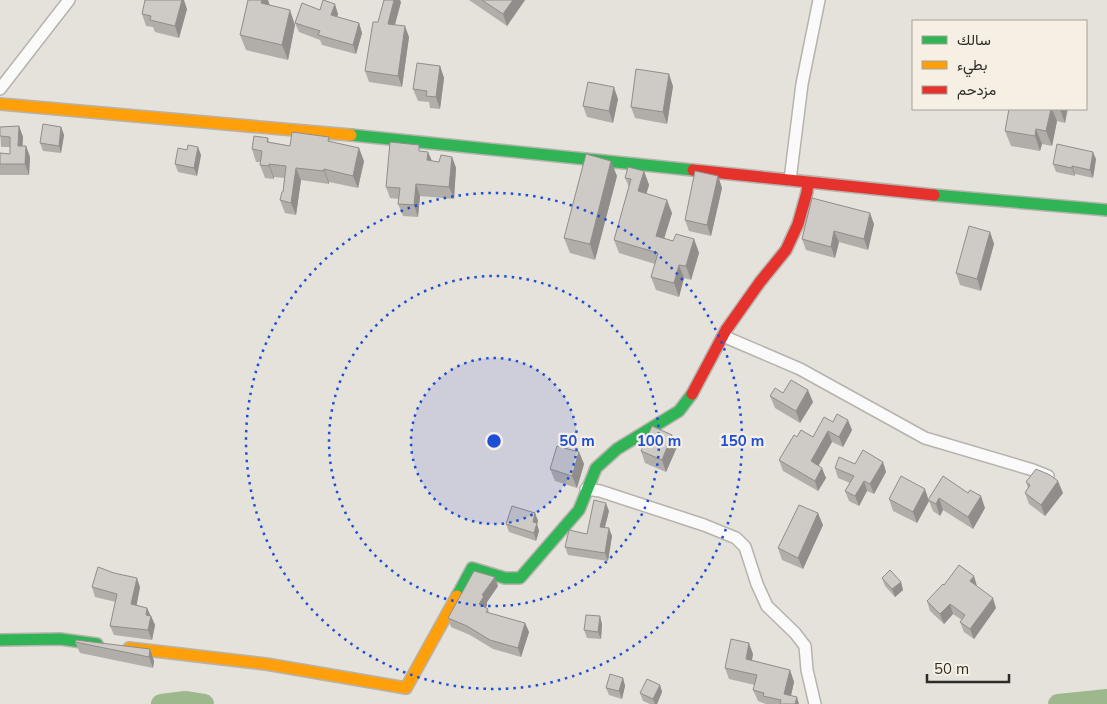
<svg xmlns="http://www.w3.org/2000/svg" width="1107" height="704" viewBox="0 0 1107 704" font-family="Mulish,Vazirmatn,sans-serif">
  <rect width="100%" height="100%" fill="#e5e1db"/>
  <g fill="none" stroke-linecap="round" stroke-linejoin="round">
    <path stroke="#9eb88d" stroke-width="20" d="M161 704 185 701 204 704
      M1058 704 1107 699"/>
    <defs>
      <path id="street" d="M0 89 69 0
        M790 180 802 84 819 0
        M723 336 800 369 925 438 1033 470 1048 476
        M586 489 600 491 704 525 736 538 745 547 757 584 767 606 795 633 805 646 807 670 815 704"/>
      <path id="fast" d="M351 135 693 170
        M934 195 1107 210
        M457 596 472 568 505 578H520L579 510 596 468 617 449 679 411 692 394
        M0 640 60 639 97 644"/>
      <path id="slow" d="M0 104 351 135
        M129 648 266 664 406 688 457 596"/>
      <path id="jam" d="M693 170 934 195
        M692 394 726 330 760 282 786 250 798 224 807 192 808 182"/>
    </defs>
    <use href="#street" stroke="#b6b3ae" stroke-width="14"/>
    <use href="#fast" stroke="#b6b3ae" stroke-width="14"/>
    <use href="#slow" stroke="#b6b3ae" stroke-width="14"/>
    <use href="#jam" stroke="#b6b3ae" stroke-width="14"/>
    <use href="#street" stroke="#fbfafa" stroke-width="11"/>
    <use href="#fast" stroke="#30b455" stroke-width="11"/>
    <use href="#slow" stroke="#ff9f0a" stroke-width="11"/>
    <use href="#jam" stroke="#e5322d" stroke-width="11"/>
  </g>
  <path fill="#b1aea9" d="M248 0H268L269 5 295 25 288 60 246 50 240 35Z
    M469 0H525L507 26Z
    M401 2 395 25 409 37 402 87 369 82 365 71 378 22Z
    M187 9 179 38 155 32 153 27 146 26 142 14Z
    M320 10 338 14 337 17 359 23 362 33 356 54 322 45 320 40 299 32 295 23Z
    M440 66 444 78 440 109 430 108 429 102 418 101 413 89Z
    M673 86 667 124 635 118 631 107Z
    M618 99 613 123 587 117 583 106Z
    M1009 109H1067L1068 110 1065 123 1057 121 1052 146 1042 144 1040 151 1011 146 1005 131Z
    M19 126 23 137 22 146H26L30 157 29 175H0V153L10 154V147H1L0 127Z
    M61 127 64 135 61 153 43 151 40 143Z
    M329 137 330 142 364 161 358 188 329 182V184L301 180 296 215 285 213 280 200 283 192 285 178 274 177V179L265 178 260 165V162H256L252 149 268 138 269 142 290 146Z
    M422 151 432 161 439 162 452 157 456 168 454 199 420 196 418 217 403 216 398 204 399 199 390 198 386 187Z
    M201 155 197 176 178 172 175 164Z
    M1096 159 1093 178 1075 174V176L1056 172 1053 164Z
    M644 171 649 185 646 194 672 213 664 238 673 241 694 239 699 253 691 280 684 278 679 297 656 290 651 277 655 264 619 253 614 240 629 187 625 178Z
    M617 176 595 260 570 253 564 238Z
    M718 176 722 188 711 236 689 231 685 220Z
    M812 198 874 224 868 250 839 242 835 258 806 250 802 239Z
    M990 232 994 244 981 291 960 285 956 273Z
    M783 393 813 402 800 423 775 408 770 396Z
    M833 422 852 430 843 447 832 442 818 466 826 478 818 491 783 471 779 460 797 437H813Z
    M672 435 677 447 666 472 645 463 641 451Z
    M579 452 584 464 577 488 555 481 550 469Z
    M883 462 886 472 874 494 867 491 859 506 849 501 845 491 850 483 838 478 835 468 855 464Z
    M943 476 985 508 973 529 943 510 940 516 933 511 929 501 917 523 893 511 889 499H929Z
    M1026 482 1063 493 1045 516 1029 504 1025 493 1028 488Z
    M609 511 605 527 612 536 608 561 568 555 565 547 587 534Z
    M535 513 538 521 537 524 539 531 536 541 509 532 506 524Z
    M823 525 803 569 782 560 778 548Z
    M882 578 901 582 903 590 895 597 885 586Z
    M944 585 977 586 996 608 974 639 964 632 960 622 962 620 953 614 944 624 930 611 927 601Z
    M498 586 487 602V605L486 608 488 609 489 613 525 623 529 632 521 657 493 649 470 635 451 627 448 618Z
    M92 587H140L136 605 147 608 155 625 152 640 114 635 110 626 116 602 95 597Z
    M602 624 601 639 587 638 584 630Z
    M75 642 150 649 154 661 153 668 80 653Z
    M753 654 752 660 790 670 794 682 791 696 799 704H766L758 701 753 690 755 685 729 679 725 668Z
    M623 678 625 686 622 699 609 695 606 688Z
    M660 685 662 692 657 704H650L643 701 640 693Z"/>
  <path fill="#908d8a" d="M182 0H184L187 9 179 38 175 26Z
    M262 0H268L270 6 261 3Z
    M394 0H400L401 2 392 35 388 24Z
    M513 0H525L507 26 503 14Z
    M335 4 338 14 334 25 331 15Z
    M290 10 295 25 288 60 282 45Z
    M359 23 362 33 356 54 353 45Z
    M405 26 409 37 402 87 398 76Z
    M440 66 444 78 440 109 436 97Z
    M669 74 673 86 667 124 663 112Z
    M614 87 618 99 613 123 609 111Z
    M1051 109H1052L1057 121 1052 146 1046 131Z
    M1060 109H1067L1065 123Z
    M19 126 23 137 22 157 18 146Z
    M61 127 64 135 61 153 59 146Z
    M1036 129 1042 144 1040 151 1035 136Z
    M26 146 30 157 29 175 25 164Z
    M198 147 201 155 197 176 194 168Z
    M359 148 364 161 358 188 353 176Z
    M428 152 433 163 427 160Z
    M1093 152 1096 159 1093 178 1090 170Z
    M452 157 456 168 454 199 449 187Z
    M611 161 617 176 595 260 590 244Z
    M269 164 274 177V179L269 166Z
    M1072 166 1075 174V176L1072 168Z
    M296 168 301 180 296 215 291 203Z
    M324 169 329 182V184L324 171Z
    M644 171 649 185 643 205 638 191Z
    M718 176 722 188 711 236 707 225Z
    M416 184 420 196 418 217 414 205Z
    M667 200 672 213 661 249 656 236Z
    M870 213 874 224 868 250 864 239Z
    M834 231 839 242 835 258 831 247Z
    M990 232 994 244 981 291 977 279Z
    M694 239 699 253 691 280 686 266Z
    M679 265 684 278 679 297 674 283Z
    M808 390 813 402 800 423 796 411Z
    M848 420 852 430 843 447 839 437Z
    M828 431 832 442 815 472 811 461Z
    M672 435 677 447 666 472 662 460Z
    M579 452 584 464 577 488 572 476Z
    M883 462 886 472 874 494 870 484Z
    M822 468 826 478 818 491 815 481Z
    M864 481 867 491 859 506 855 496Z
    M1058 481 1063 493 1045 516 1041 505Z
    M925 489 929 501 917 523 913 512Z
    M981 496 985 508 973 529 968 517Z
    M939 498 943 510 940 516 936 504Z
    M606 503 609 511 603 534 600 527Z
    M535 513 538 521 537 524 539 531 536 541 534 533 533 522Z
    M818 513 823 525 803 569 798 558Z
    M609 528 612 536 608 561 605 553Z
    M974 576 977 586 973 591 970 581Z
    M495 577 498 586 487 602V605L483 613 479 604 482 595Z
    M137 578 140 587 135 614 131 604Z
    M901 582 903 590 895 597 892 589Z
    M993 598 996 608 974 639 970 629Z
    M950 604 953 614 944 624 940 614Z
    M147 608 151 617 146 615Z
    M151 616 155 625 152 640 148 630Z
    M600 616 602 624 601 639 598 632Z
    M525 623 529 632 521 657 518 648Z
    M749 643 753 654 750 670 746 659Z
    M150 649 154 661 153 668 149 657Z
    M790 670 794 682 789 704 784 694Z
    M623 678 625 686 622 699 619 691Z
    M660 685 662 692 657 704H655L653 699Z
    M797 697 799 704H795Z"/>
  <path fill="#cecac5" stroke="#908d8a" d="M145 0H182L175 26 150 20 151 16 142 14Z
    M248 0H262L261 3 290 10 282 45 240 35Z
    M323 0 335 4 331 15 359 23 353 45 318 35 320 31 295 23 302 3 320 10Z
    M384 0H394L388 24 405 26 398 76 365 71 373 22H378Z
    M482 0H513L503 14Z
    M417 63 440 66 436 97 426 96 427 91 413 89Z
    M636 69 669 74 663 112 631 107Z
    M588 82 614 87 609 111 583 106Z
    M1009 109H1051L1046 131 1036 129 1035 136 1005 131Z
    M43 124 61 127 59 146 40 143Z
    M19 126 18 146H26L25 164H0V153L10 154V137L0 136V127Z
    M292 132 329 137 328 141 359 148 353 176 324 169V171L296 168 291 203 280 200 282 192H283L286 166 269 164V166L260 165 262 151 252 149 254 136 268 138 267 142 290 146Z
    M390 142 419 145V151L428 152 427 160 439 162 441 155 452 157 449 187 416 184 414 205 398 204 400 188 386 187Z
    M1057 144 1093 152 1090 170 1072 166V168L1053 164Z
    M188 145 198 147 194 168 175 164 178 148 187 150Z
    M586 154 611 161 590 244 564 238Z
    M628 167 644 171 638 191 667 200 656 236 673 241 676 234 694 239 686 266 679 265 674 283 651 277 658 253 614 240 631 179 625 178Z
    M695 171 718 176 707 225 685 220Z
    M812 198 870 213 864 239 834 231 831 247 802 239Z
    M969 226 990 232 977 279 956 273Z
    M791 380 808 390 796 411 770 396 775 388 783 393Z
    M837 414 848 420 839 437 828 431 811 461 822 468 815 481 779 460 794 435 797 437 801 430 813 437 824 417 833 422Z
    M652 426 672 435 662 460 641 451Z
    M557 446 579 452 572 476 550 469Z
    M863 450 883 462 870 484 864 481 855 496 845 491 854 476 835 468 839 457 855 464Z
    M1036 469 1050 475 1058 481 1041 505 1025 493 1030 485 1026 482Z
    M901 476 925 489 913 512 889 499Z
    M943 476 968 493 970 490 981 496 968 517 939 498 936 504 928 500Z
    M594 500 606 503 600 527 609 528 605 553 565 547 569 530 587 534Z
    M799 505 818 513 798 558 778 548Z
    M512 506 535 513 533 522 537 523 534 533 506 524Z
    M959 565 974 576 970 581 993 598 970 629 960 622 965 615 950 604 940 614 927 601 943 584 944 585Z
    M98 567 114 573 137 578 131 604 147 608 146 615 151 616 148 630 110 626 117 594 92 587Z
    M890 570 901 582 892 589 882 578Z
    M474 571 495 577 482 595 484 596 479 604 488 609 486 612 525 623 518 648 490 640 467 626 448 618Z
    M586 615 600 616 598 632 584 630Z
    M731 639 749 643 746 659 790 670 784 694 797 697 795 704H780L781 700 763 696 764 693 753 690 757 675 725 668Z
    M76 640 150 649 149 657 75 642Z
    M610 674 623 678 619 691 606 688Z
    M647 679 660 685 653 699 640 693Z"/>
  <circle cx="494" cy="441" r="83" fill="#1d4ed8" fill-opacity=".12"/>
  <g fill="none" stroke="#1d4ed8" stroke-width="2.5" stroke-dasharray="2.5 5">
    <circle cx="494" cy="441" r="83"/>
    <circle cx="494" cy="441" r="165"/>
    <circle cx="494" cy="441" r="248"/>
  </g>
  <circle cx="494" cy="441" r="8" fill="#1d4ed8" stroke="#f6efe4" stroke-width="2.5"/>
  <g font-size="15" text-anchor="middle" font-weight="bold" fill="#1d4ed8" stroke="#f6efe4" stroke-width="4.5" stroke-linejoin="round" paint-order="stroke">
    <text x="577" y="446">50 m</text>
    <text x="659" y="446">100 m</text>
    <text x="742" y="446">150 m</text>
  </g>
  <rect x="912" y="20" width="175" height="90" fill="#f6efe4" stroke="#a6a199"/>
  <rect x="922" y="36" width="25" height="8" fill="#30b455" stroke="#a6a199"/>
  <text x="957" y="45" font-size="15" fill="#2f2c28">سالك</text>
  <rect x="922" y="61" width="25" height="8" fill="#ff9f0a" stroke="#a6a199"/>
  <text x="957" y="70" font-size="15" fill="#2f2c28">بطيء</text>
  <rect x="922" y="86" width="25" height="8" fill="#e5322d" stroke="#a6a199"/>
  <text x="957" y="95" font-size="15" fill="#2f2c28">مزدحم</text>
  <path d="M927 674v8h82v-8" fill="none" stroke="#2f2c28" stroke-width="2.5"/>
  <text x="934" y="674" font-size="15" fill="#2f2c28" stroke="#f6efe4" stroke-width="4" paint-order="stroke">50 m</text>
</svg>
